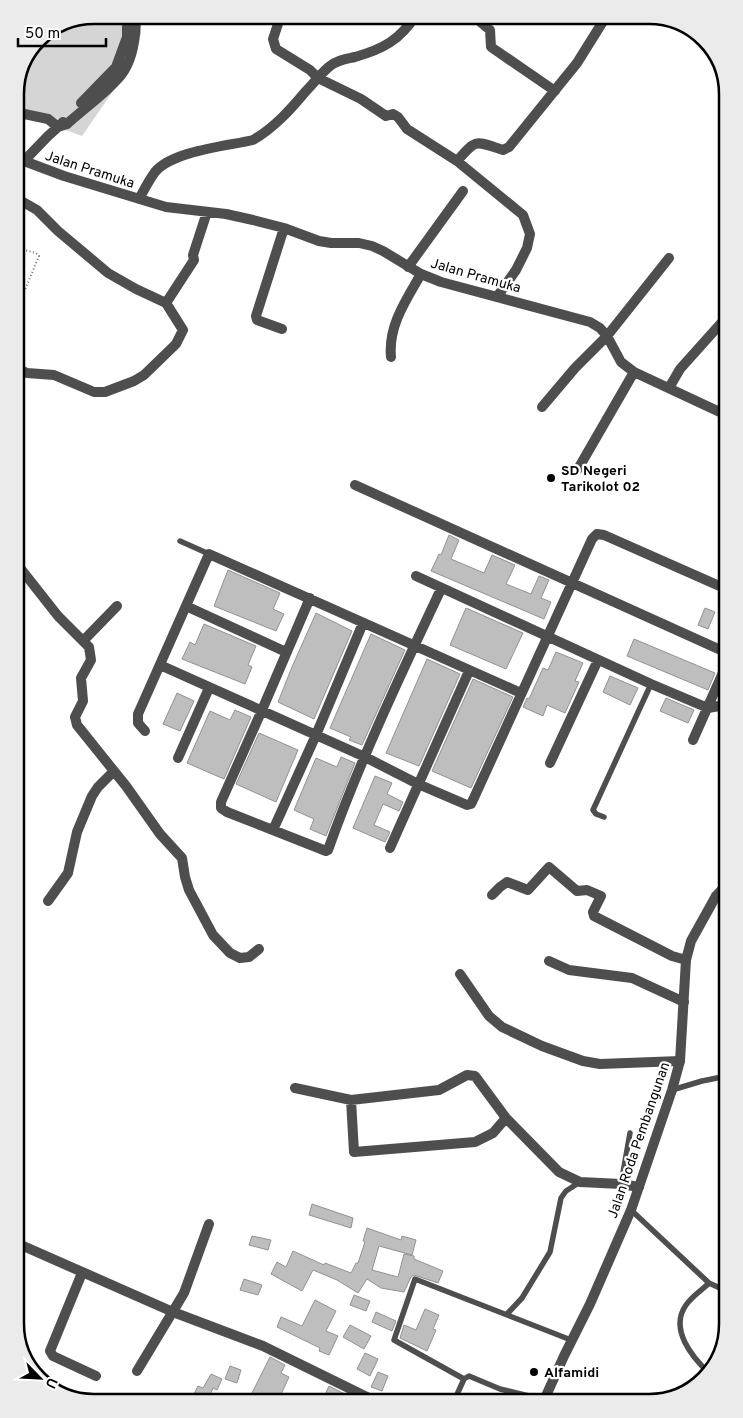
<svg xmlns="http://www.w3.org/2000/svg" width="743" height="1418" viewBox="0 0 743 1418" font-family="Overpass,sans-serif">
  <rect width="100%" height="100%" fill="#fff"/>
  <path fill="#d5d5d5" d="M93 15H139L141 34 133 62 82 136 15 112V88L38 38Z"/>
  <path fill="#bebebe" stroke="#929292" d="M449 535 459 540 451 559 484 573 492 555 515 565 506 584 531 594 539 576 549 580 541 598 551 602 544 619 431 571 439 554 441 555Z
    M228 570 280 593 273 609 284 614 276 631 214 606Z
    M466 608 523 633 506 669 450 645Z
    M705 608 715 612 708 629 698 625Z
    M316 613 352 631 314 719 278 702 292 667Z
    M204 624 256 646 248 665 252 667 245 684 182 659 190 642 195 645Z
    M371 634 405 650 362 745 349 740 351 737 330 728Z
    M634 639 715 673 708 690 627 656Z
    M556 652 583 663 575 681 579 682 565 713 547 705 543 716 523 707 527 698 529 699 543 668 548 670Z
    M427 659 460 674 419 766 386 753Z
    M610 676 638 688 630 705 603 692Z
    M473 679 513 697 471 788 432 771Z
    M177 693 194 701 180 731 163 724Z
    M666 698 694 710 688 723 660 711Z
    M235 710 251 717 224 779 187 763 210 711 230 720Z
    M259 733 298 750 276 802 236 784Z
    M341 757 355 763 326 836 310 829 314 819 294 810 316 758 337 767Z
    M375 776 392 783 387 794 403 802 399 811 383 804 374 825 390 832 385 842 353 828Z
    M312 1204 353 1218 351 1228 309 1215Z
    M367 1228 401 1240 402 1236 416 1240 412 1255 379 1246 372 1270 398 1277 404 1254 414 1256V1259L443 1271 438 1283 414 1275 411 1277 404 1292 381 1288 367 1279 358 1293 337 1280 313 1270 302 1291 271 1274 277 1262 286 1267 293 1251 324 1265 325 1263 351 1273 356 1263H358L365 1242 363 1241Z
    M252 1236 271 1240 268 1250 249 1245Z
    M244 1279 262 1285 258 1295 240 1290Z
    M354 1295 370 1301 366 1311 350 1305Z
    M315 1300 336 1311 326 1331 338 1336 329 1355 319 1351 320 1348 277 1327 281 1317 302 1326Z
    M425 1309 439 1315 433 1329 436 1330 427 1351 400 1338 404 1325 416 1330Z
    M376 1312 396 1321 392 1331 372 1322Z
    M350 1325 371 1336 364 1349 343 1337Z
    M365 1353 378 1359 370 1376 357 1369Z
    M270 1357 285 1365 281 1373 289 1377 278 1401H264L251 1395Z
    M230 1366 241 1370 237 1383 225 1379Z
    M378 1372 388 1376 382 1391 371 1387Z
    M211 1374 222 1379 217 1390 213 1388 207 1402H190L198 1386 203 1388Z
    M329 1386 345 1394 342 1400 322 1401Z"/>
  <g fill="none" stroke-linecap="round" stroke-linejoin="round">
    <path stroke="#707070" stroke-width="2" stroke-dasharray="1 2.5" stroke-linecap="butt" d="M16 248 36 253 39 256 17 309"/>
    <path stroke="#4e4e4e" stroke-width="5.5" d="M180 541 209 554
      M604 817 596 814 593 810 651 684
      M672 1090 702 1081 727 1076
      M621 1184 630 1133
      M631 1210 709 1283 722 1289 728 1286
      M507 1314 522 1298 550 1252 561 1198 566 1191 580 1182
      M709 1373C692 1357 669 1329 686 1305 692 1296 702 1290 709 1283
      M464 1379 394 1340 415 1279 571 1340
      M455 1399 464 1379 469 1376 500 1389 537 1398"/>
    <path stroke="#4e4e4e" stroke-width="10" d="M281 15 273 39 276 49 310 70 318 78 361 99 386 116 393 114 398 117 407 129 457 161 523 215 530 234 527 248 516 270 497 297
      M472 15 490 30 491 47 555 91
      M81 103 116 67 127 37V15
      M15 112 48 119 58 127 63 122
      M24 161 64 176 166 207 226 214 253 220 284 228 319 241 331 243H359L372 246 383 251 421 274 441 282 590 322 600 328 607 336 621 362 634 372 724 414
      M457 161C477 138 475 141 503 150L509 147 577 63 607 15
      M16 174 21 164 48 136 58 127 67 124C81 111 115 86 124 71 134 55 136 34 136 15
      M16 198 37 210 58 231 108 273 136 289 166 303
      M139 199C144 190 149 180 155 172 172 151 227 146 253 140 274 128 291 109 306 91 314 83 321 73 330 66 337 60 346 59 355 57 383 49 400 40 416 15
      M408 267 463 191
      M166 303 194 260 193 255 207 212
      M282 329 257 320 256 316 284 228
      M391 357C388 326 406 300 421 274
      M16 368 27 373 54 375 94 392H105L134 381 144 375 176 344 183 330 166 303
      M669 388 680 369 723 321
      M542 407 575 368 607 336 669 258
      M578 469 634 372
      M355 485 725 652
      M17 564 58 616 89 647 91 660 81 678 83 701 75 717 77 725 126 786 160 834 182 858 185 877 189 890 213 935 230 953 240 958 249 957 259 949
      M416 576 651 684 696 703 708 708 725 705
      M310 598 262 710 221 802V808L227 812 326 851 328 850C360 760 401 674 441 589
      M186 606 286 652
      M84 640 117 606
      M160 665 365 757 418 784 467 805 471 804 473 800 592 539 597 534 604 535 724 588
      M145 731 138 723V714L209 554 521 693
      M693 740 725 668
      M178 758 209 688
      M550 763 598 660
      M273 830 316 735 363 623
      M390 848 469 671
      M492 895 500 887 507 882 528 890 549 867 577 891 587 890 601 896 593 912 594 916 672 956 686 960
      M716 896 726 901
      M48 901 68 873 77 832 92 796 98 787 113 772
      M549 961 569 970 632 978 684 1002
      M460 974 489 1016 502 1027 542 1046 583 1061 600 1064 680 1061
      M295 1088 351 1100 439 1090 467 1075 475 1076 506 1118 559 1172 580 1182 621 1184 639 1187
      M351 1100 354 1152 475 1142 493 1133 506 1118
      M82 1273 50 1351 53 1356 96 1376
      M137 1371 184 1293 209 1224"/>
    <path stroke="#4e4e4e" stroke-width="10" d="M21 1245 173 1312 263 1346 373 1400
      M545 1398 564 1356 590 1304 631 1210 672 1090 680 1061 686 960 691 941 716 896 726 885"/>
  </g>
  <g fill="#000" stroke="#fff" stroke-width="2">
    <circle cx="551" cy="478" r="5"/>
    <circle cx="534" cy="1372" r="5"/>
  </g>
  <g text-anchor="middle" stroke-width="4.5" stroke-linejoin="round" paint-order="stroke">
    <g font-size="14" fill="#000" stroke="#fff">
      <text transform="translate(90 169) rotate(18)" y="5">Jalan Pramuka</text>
      <text transform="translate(476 275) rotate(16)" y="5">Jalan Pramuka</text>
      <text transform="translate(638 1140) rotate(-71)" y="5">Jalan Roda Pembangunan</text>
    </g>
    <g font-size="14" font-weight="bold" fill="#000" stroke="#fff" text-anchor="start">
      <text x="561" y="475">SD Negeri<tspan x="561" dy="16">Tarikolot 02</tspan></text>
      <text x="544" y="1377">Alfamidi</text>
    </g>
  </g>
  <path d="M0 0H743V1418H0ZM94 24H649A70 70 0 0 1 719 94V1324A70 70 0 0 1 649 1394H94A70 70 0 0 1 24 1324V94A70 70 0 0 1 94 24Z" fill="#ebebeb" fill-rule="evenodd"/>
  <path fill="none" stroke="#000" stroke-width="2.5" d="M94 24H649A70 70 0 0 1 719 94V1324A70 70 0 0 1 649 1394H94A70 70 0 0 1 24 1324V94A70 70 0 0 1 94 24Z"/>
  <g transform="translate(40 1378) rotate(114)" stroke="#ffffff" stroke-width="4" paint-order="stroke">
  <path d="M0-4L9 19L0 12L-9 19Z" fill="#000000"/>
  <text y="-8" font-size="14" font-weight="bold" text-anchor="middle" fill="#000000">U</text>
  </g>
  <path d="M18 38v8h88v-8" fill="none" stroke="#000000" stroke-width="2.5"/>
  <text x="25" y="38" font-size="15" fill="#000000" stroke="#ffffff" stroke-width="4" paint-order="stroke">50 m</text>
</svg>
